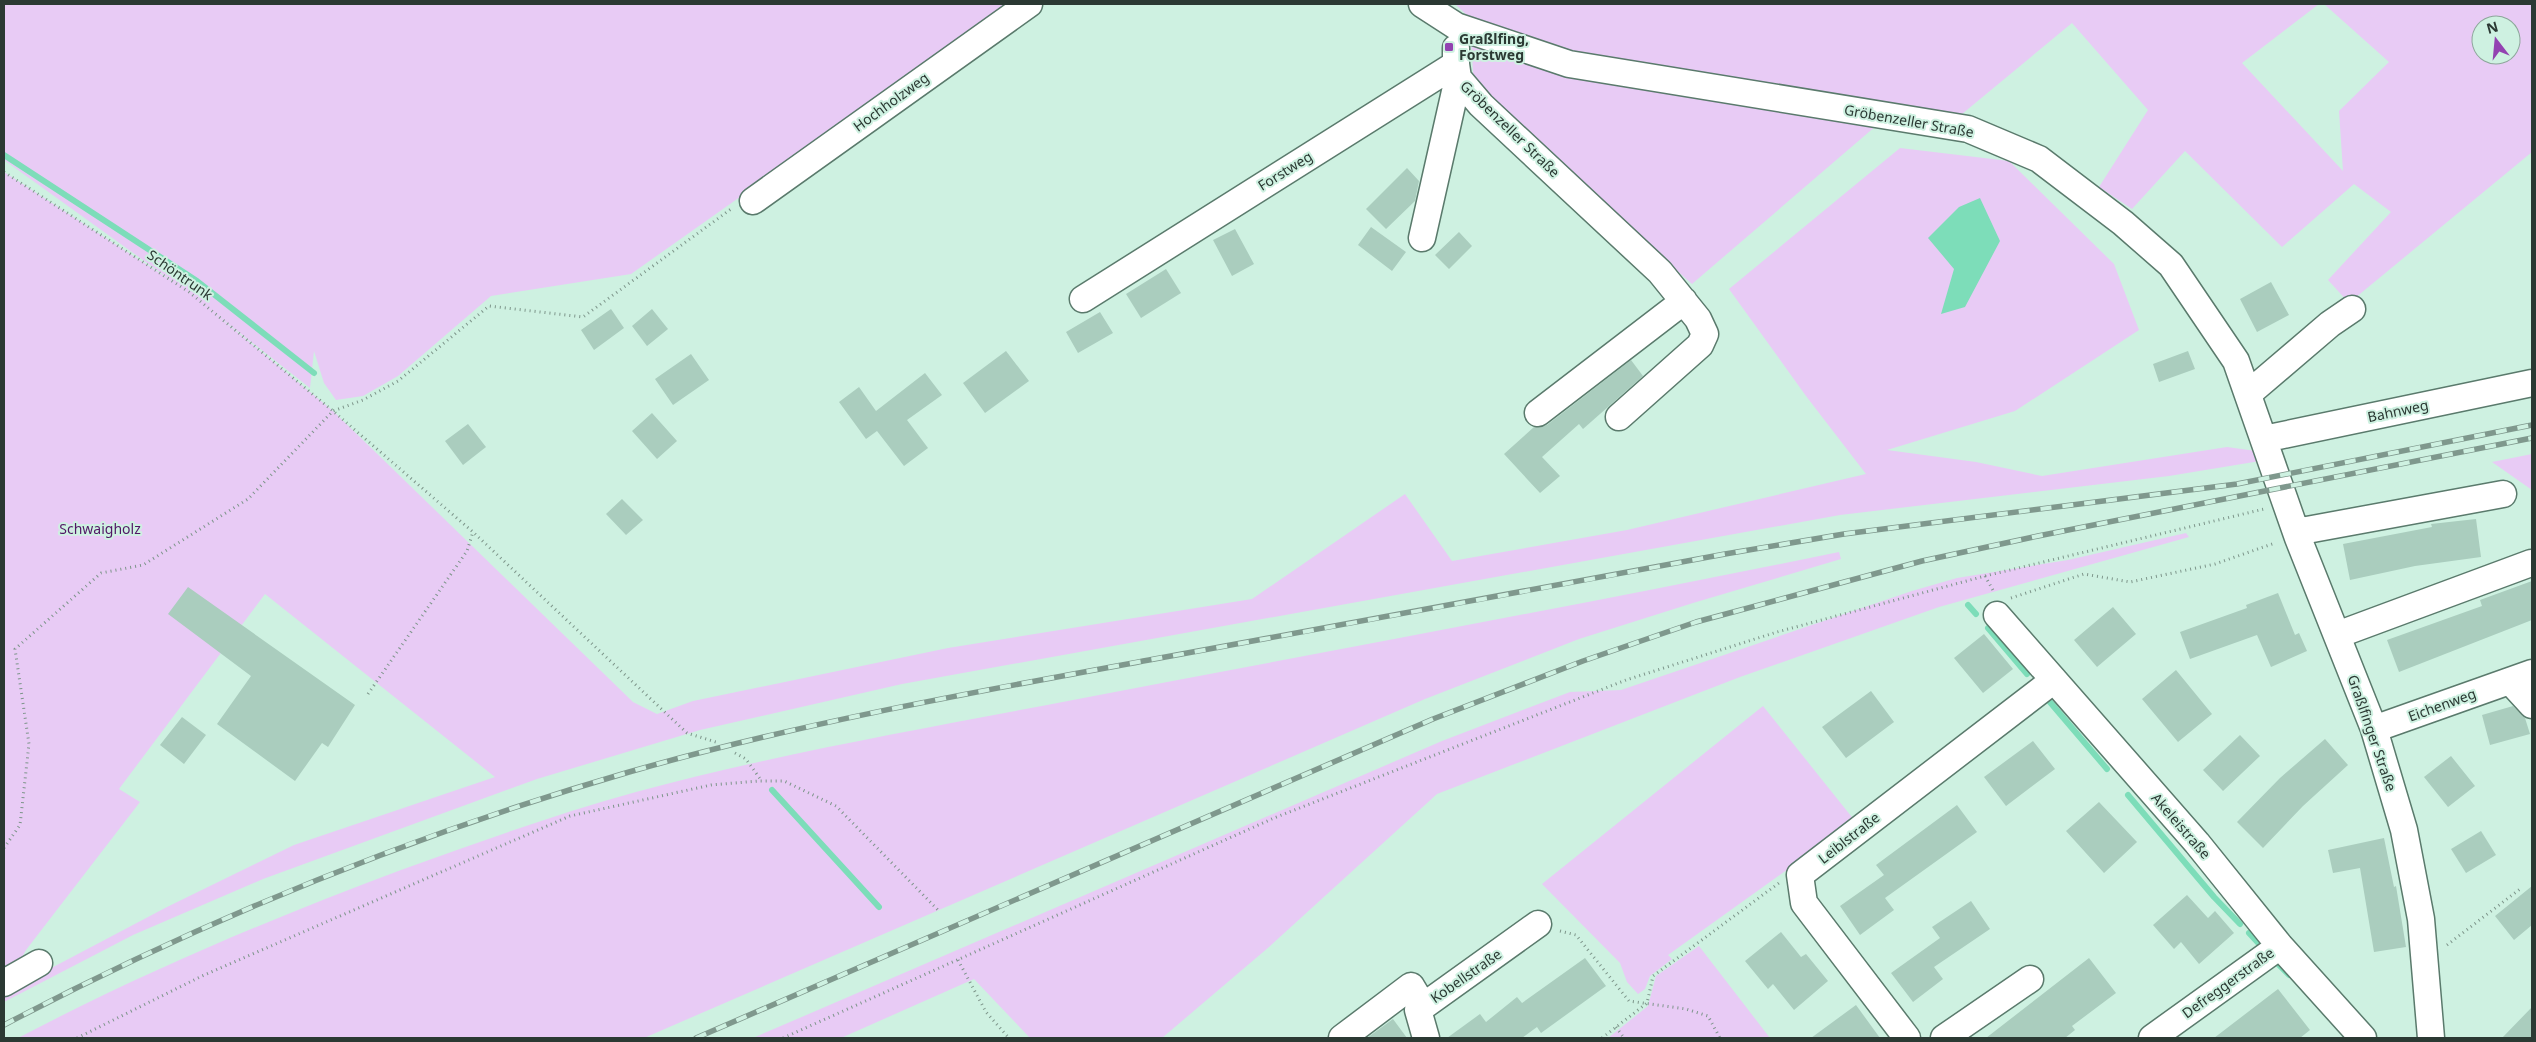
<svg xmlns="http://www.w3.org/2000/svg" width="2536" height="1042" viewBox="0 0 2536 1042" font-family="'Noto Sans',sans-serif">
  <rect width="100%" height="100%" fill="#cef1e1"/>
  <path fill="#e8cbf5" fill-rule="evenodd" d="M4 4H1013L631 274 491 296 398 376 363 396 336 400 324 383 314 351 310 388 213 312 333 411 633 702 657 714 693 701 948 648 1252 599 1405 494 1452 561 1627 530 1866 474 1806 396 1729 289 1900 148 2009 161 2114 264 2139 330 2015 411 1887 450 1976 462 2042 476 2227 447 2256 451 2260 461 2169 476 1840 515 902 684 700 730 537 779 263 879 133 935 4 1002V993L167 907 294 845 495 777 265 594 119 789 140 802 26 950 13 973 4 977V172L175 283 4 160Z
    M1455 4H2319L2242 63 2343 171 2339 111 2389 62 2324 4H2532V152L2349 303 2328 280 2391 212 2354 184 2282 247 2185 151 2132 209 2099 187 2148 110 2072 23 1962 114 1898 107 1692 284 1474 90 1470 18ZM2481 25H2511V55H2481Z
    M2532 454V490L2492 462Z
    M2186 533 2189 537 1939 607 1740 677 1437 794 1269 947 1162 1038H1030L974 979 841 1038H753L1442 741 1570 692 1621 690 1912 591 1957 578 2068 560Z
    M1839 552 1841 559 1693 603 1579 639 1425 699 644 1038H18C142 973 270 919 401 870 479 842 556 814 636 792 780 753 927 728 1073 700 1329 651 1585 604 1839 552Z
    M1763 706 1855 821 1668 955 1672 959 1650 976 1645 989 1638 994 1627 982 1620 963 1542 884Z
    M1699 946 1770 1038H1608L1648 1006 1656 976Z"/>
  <path fill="#7dddb9" d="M1980 198 2000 241 1965 307 1941 314 1954 269 1928 238 1959 207Z"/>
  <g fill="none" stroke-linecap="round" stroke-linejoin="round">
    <path stroke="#7dddb9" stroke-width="6" d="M4 155 197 281 314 373
      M1968 605 1976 614
      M1988 628 2027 674
      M2049 701 2107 769
      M772 790 879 907
      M2128 795 2214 897 2240 924
      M2249 933 2261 946
      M2276 962 2289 975"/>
  </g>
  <path fill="#aacdbe" d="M1407 168 1419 181 1415 201 1386 229 1366 209Z
    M1371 227 1406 252 1392 271 1358 245Z
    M1235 229 1254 264 1232 276 1213 240Z
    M1459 232 1472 246 1449 269 1435 255Z
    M1166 269 1181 293 1141 318 1126 294Z
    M2271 282 2289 315 2257 332 2240 299Z
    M611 309 624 328 594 350 581 330Z
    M652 309 668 329 647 346 632 326Z
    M1100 312 1113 333 1078 353 1066 332Z
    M1006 351 1029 381 985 413 963 383Z
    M2188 351 2195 369 2159 382 2153 364Z
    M691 354 709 380 673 405 655 379Z
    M1631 360 1643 376 1583 429 1579 424 1542 457 1560 476 1540 493 1504 454 1534 427 1547 425Z
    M925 373 942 395 907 420 928 448 904 466 877 431 866 439 839 402 859 387 876 411Z
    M652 413 677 441 657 459 632 431Z
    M468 424 486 447 463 465 445 441Z
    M622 499 643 520 626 535 606 514Z
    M2476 519 2481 557 2415 566 2350 580 2343 544 2432 527 2431 524Z
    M2532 581V620L2399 672 2387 640 2482 606 2480 600Z
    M188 587 355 705 328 747 322 743 295 781 217 724 251 676 168 614Z
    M2278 593 2295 635 2299 633 2307 651 2271 667 2257 635 2190 659 2180 632 2247 608 2246 605Z
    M2113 607 2136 634 2097 667 2074 640Z
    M1984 634 2013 669 1983 693 1954 658Z
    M2176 670 2212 714 2178 742 2142 699Z
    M1871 691 1894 722 1846 758 1822 727Z
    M2513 706 2525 718 2530 734 2490 745 2482 715Z
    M182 717 206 735 184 764 160 745Z
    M2240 735 2260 756 2223 791 2203 770Z
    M2325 739 2348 765 2303 806 2263 848 2237 822 2280 778Z
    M2033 741 2055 769 2006 806 1984 777Z
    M2451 756 2475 786 2448 807 2424 777Z
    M2099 802 2137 842 2104 873 2066 831Z
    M1957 805 1977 832 1885 898 1894 910 1860 935 1840 906 1884 875 1876 865Z
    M2481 831 2496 855 2466 873 2451 849Z
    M2384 838 2394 887 2396 886 2406 947 2374 952 2360 868 2333 873 2328 850Z
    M2532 886V925L2514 940 2495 916Z
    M2187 895 2208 918 2215 911 2234 933 2199 964 2181 942 2174 949 2153 925Z
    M1971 901 1990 929 1934 967 1943 979 1913 1002 1891 973 1940 938 1932 927Z
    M1781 932 1801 957 1806 954 1828 981 1794 1010 1773 984 1768 989 1745 961Z
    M1585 958 1606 986 1541 1033 1537 1027 1522 1038H1447L1480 1014 1486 1022 1517 997 1522 1003Z
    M2089 958 2116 993 2072 1026 2075 1030 2065 1038H1986Z
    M2278 989 2310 1030 2300 1038H2214Z
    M1856 1005 1880 1038H1811Z
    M2532 1007V1038H2502Z
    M1393 1019 1407 1038H1367Z"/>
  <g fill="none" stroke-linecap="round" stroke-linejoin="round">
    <defs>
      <path id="minor" d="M1422 4 1456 26 1569 64 1968 129 2039 159 2123 223 2171 265 2236 361 2298 538 2374 729 2404 830 2421 919 2431 1038
        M1456 64 1458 78 1481 105 1660 272 1698 319 1705 334 1700 345 1619 417
        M753 201 1029 4
        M1422 238 1458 78
        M1083 299 1456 64V48
        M2248 394 2330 324 2352 309
        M1538 413 1684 301
        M2264 439 2532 383
        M2296 532 2503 494
        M1997 615 2197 843 2280 946 2363 1038
        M2337 635 2531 563
        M2510 681 2532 705
        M2374 729 2532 673
        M4 983 39 963
        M1342 1038 1411 986 1423 1006
        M1426 1038 1418 1010 1538 924
        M1907 1038 1804 903 1800 875 2054 680
        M1944 1038 2030 979
        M2152 1038 2280 946"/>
    </defs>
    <use href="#minor" stroke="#5a7a6c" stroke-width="29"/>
    <path stroke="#7d958a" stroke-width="3" stroke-dasharray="1 4" stroke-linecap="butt" d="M4 172 189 292 333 411 473 532 687 733 719 743
      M1985 576 1994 592
      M2011 598 2084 574 2130 582 2215 564 2275 543
      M368 694 467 551 473 532
      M735 753 746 759 761 780
      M4 848 20 825 29 744 15 649 101 573 143 565 248 499 333 411 363 400 398 381 489 306 583 317 731 209
      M1560 931 1576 935 1629 1001 1686 1009 1708 1016 1720 1038
      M2447 945 2520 889
      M958 960 986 1012 1009 1038
      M1616 1027 1624 1038
      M77 1038 202 976 570 816 711 785 759 781H784L836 806 939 911
      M783 1038 1274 818 1626 680 1777 632 1985 576 2264 509
      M1602 1038 1647 1003 1653 976 1779 883"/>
    <use href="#minor" stroke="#fff" stroke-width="26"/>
    <defs>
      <path id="rail" d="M4 1025C204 920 412 835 629 772 800 723 975 692 1149 660 1341 625 1533 590 1725 554L1844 534 2237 484 2532 425
        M696 1038 1433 719 1583 661 1696 622 1922 561 2038 536 2532 438"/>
    </defs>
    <use href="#rail" stroke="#7f988d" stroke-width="5.5"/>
    <use href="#rail" stroke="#cef1e1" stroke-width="4" stroke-dasharray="11" stroke-linecap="butt"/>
  </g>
  <rect fill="#9342b1" stroke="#cef1e1" stroke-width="2" x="1444" y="42" width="10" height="10" rx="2.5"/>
  <g text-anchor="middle" stroke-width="4" stroke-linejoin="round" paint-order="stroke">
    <g font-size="14" font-weight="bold" fill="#2b3933" stroke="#cef1e1" text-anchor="start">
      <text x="1459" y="44">Graßlfing,<tspan x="1459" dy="16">Forstweg</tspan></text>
    </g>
    <g font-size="14" fill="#2b3933" stroke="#cef1e1">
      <text transform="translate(891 102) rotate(-36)" y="5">Hochholzweg</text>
      <text transform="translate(1909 121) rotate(10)" y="5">Gröbenzeller Straße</text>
      <text transform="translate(1510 129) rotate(44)" y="5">Gröbenzeller Straße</text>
      <text transform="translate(1285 171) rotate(-32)" y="5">Forstweg</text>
      <text transform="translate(180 275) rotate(35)" y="5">Schöntrunk</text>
      <text transform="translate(2398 411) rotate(-12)" y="5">Bahnweg</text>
      <text transform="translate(2442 705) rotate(-20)" y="5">Eichenweg</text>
      <text transform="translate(2372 733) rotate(71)" y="5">Graßlfinger Straße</text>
      <text transform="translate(2181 826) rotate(49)" y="5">Akeleistraße</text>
      <text transform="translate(1849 838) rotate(-38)" y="5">Leiblstraße</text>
      <text transform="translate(1466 976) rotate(-35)" y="5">Kobellstraße</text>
      <text transform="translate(2228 983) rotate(-36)" y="5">Defreggerstraße</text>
    </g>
    <g font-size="14" fill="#511665" stroke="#cef1e1">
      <text x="100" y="534">Schwaigholz</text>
    </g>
  </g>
  <rect width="2536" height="1042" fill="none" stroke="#2b3933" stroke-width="10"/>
  <g transform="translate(2496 40) rotate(344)"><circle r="24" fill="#cef1e1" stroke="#8da79b"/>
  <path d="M0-4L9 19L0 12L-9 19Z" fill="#9342b1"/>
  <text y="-8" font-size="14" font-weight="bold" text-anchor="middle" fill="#2b3933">N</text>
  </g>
</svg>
